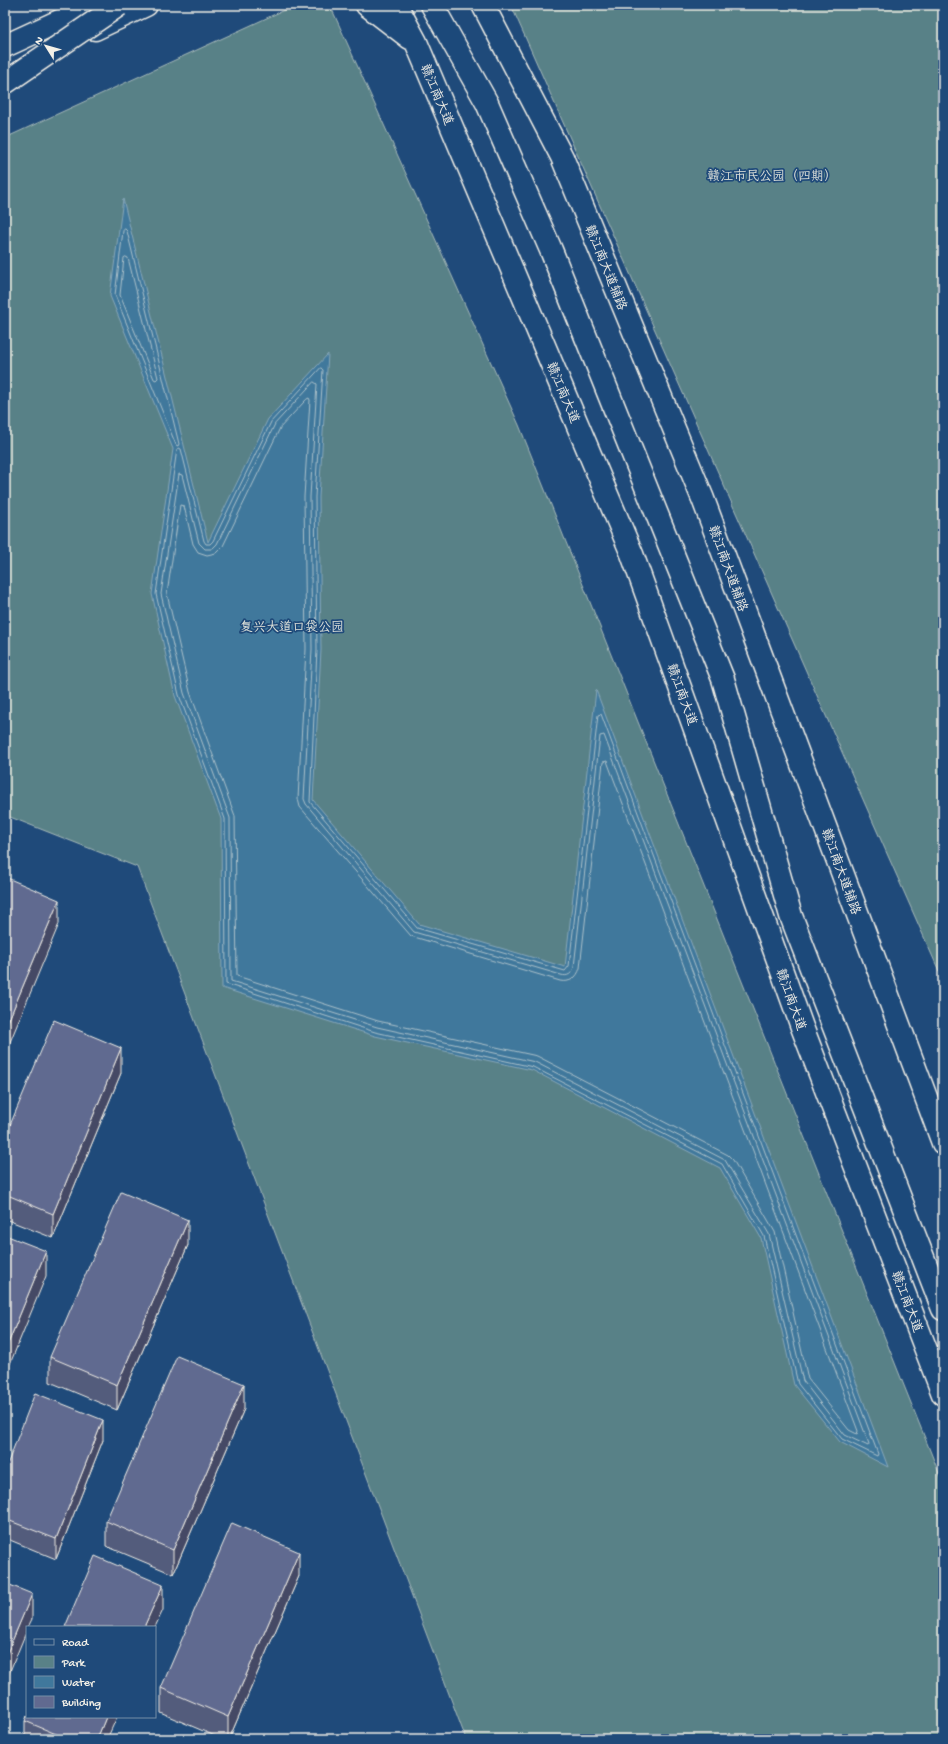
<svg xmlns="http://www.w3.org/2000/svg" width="948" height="1744" viewBox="0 0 948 1744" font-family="'Gochi Hand','LXGW WenKai TC',sans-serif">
  <rect width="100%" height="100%" fill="#1f4a7a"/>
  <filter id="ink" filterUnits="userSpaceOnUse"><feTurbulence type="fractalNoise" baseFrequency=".025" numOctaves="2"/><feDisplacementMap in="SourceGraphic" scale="8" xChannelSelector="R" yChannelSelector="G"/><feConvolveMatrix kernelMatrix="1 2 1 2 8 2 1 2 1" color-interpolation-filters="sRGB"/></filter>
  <g filter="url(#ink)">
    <path fill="#598187" stroke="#a6b9b8" d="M295 5H330L519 425 943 1483V1739H466L137 867 5 815V138Z
      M511 5H943V980Z"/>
    <path fill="#40789c" stroke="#88a8ba" d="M123 199 208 542 268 419 328 354 319 497 321 650 313 800 419 924 565 967 596 690 888 1467 840 1442 794 1385 761 1238 720 1168 532 1070 375 1036 222 988 221 819 175 696 152 594 173 449 110 296Z"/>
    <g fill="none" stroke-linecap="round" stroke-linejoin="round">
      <path stroke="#acc1ca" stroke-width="1" d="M125 229 127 231 179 444 178 446 176 445 115 295 123 231Z
        M126 257 128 258 158 378 156 380 154 379 120 295 124 258Z
        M321 368 323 370 315 497 317 650 310 802 417 928 565 971 569 966 598 715 601 714 878 1454 877 1456 842 1439 798 1384 764 1236 722 1164 533 1067 375 1032 226 984 225 819 179 695 156 594 177 449 179 448 181 449 204 541 206 544H210L213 541 271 422Z
        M314 382 317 384 310 497 312 649 304 799 306 804 414 932 561 975C568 977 572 974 574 967L600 736 604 735 869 1444 868 1446 845 1435 803 1381 769 1234 725 1160 535 1062 377 1027 231 981 230 818 184 693 161 594 179 474 182 475 199 543 205 549H212L217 544 275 424Z
        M307 399 309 398 310 400 304 497 306 649 298 799 300 807 411 936 560 981C570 983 577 978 580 968L603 762 607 761 858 1431 857 1434 849 1430 808 1379 775 1232 733 1160 728 1155 537 1056 378 1021 237 976 235 816 190 692 167 594 180 505 184 506 193 544 198 552 207 555 216 553 223 546 280 428Z"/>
      <defs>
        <path id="minor" d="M483 5 562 157 703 499 943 1143"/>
        <path id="major" d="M367 5 410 38
          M396 5 416 42 632 554 802 1027 943 1394
          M432 5 487 103 551 250 723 679 791 916 943 1309
          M95 29 146 5"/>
        <path id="highway" d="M5 46 94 5"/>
      </defs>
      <use href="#minor" stroke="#f4f1e8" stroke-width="25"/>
      <use href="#major" stroke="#f4f1e8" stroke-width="25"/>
      <use href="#highway" stroke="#f4f1e8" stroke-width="25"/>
      <use href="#minor" stroke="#1f4a7a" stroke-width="22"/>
      <use href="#major" stroke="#1f4a7a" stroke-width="22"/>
      <use href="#highway" stroke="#1f4a7a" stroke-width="22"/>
      <defs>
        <path id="highway-bridge" d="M5 83 119 5"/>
      </defs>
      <use href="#highway-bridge" stroke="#f4f1e8" stroke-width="25" stroke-linecap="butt"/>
      <use href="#highway-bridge" stroke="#1f4a7a" stroke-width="22"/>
    </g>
    <path fill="#535b7c" stroke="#f4f1e8" d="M121 1073 53 1238 5 1219V1137Z
      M188 1245 117 1410 50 1382V1357Z
      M244 1409 173 1574 106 1546V1521Z
      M103 1440 56 1559 5 1538V1470Z
      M299 1576 229 1739H222L161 1713V1688Z
      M25 1721 107 1739H25Z"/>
    <path fill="#444a65" stroke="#f4f1e8" d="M59 900V924L5 1054V1029Z
      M121 1048V1073L53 1238V1214Z
      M188 1220V1245L117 1410V1385Z
      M46 1251V1276L5 1376V1351Z
      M244 1384V1409L173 1574V1550Z
      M103 1420V1440L56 1559V1539Z
      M299 1552V1576L229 1739H228V1717Z
      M163 1585V1610L155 1627H144Z
      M32 1594V1619L28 1627H27V1630L5 1683V1658Z
      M106 1717H117L107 1739H97Z"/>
    <path fill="#616a90" stroke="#f4f1e8" d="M5 877 59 900 5 1029Z
      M54 1020 121 1048 53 1214 5 1194V1137Z
      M121 1192 188 1220 117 1385 50 1357Z
      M5 1235 46 1251 5 1351Z
      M177 1356 244 1384 173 1550 106 1521Z
      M35 1393 103 1420 56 1539 5 1519V1470Z
      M232 1523 299 1552 228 1717 161 1688Z
      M95 1556 163 1585 144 1627H65Z
      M5 1583 32 1594 5 1658Z
      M27 1716V1717H106L97 1739H68L25 1721Z"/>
  </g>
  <g text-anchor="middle" stroke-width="3.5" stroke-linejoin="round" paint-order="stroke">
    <g font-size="13" fill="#f4f1e8" stroke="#1f4a7a">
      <text transform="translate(438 94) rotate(67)" y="5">赣江南大道</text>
      <text transform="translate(607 267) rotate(68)" y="5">赣江南大道辅路</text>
      <text transform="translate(564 392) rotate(67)" y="5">赣江南大道</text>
      <text transform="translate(729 568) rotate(70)" y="5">赣江南大道辅路</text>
      <text transform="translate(683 694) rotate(70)" y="5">赣江南大道</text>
      <text transform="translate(842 871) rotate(70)" y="5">赣江南大道辅路</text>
      <text transform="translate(792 999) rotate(70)" y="5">赣江南大道</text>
      <text transform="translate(908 1301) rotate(69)" y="5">赣江南大道</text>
    </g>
    <g font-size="13" fill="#dde0d9" stroke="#1f4a7a">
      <text x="772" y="180">赣江市民公园（四期）</text>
      <text x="292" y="631">复兴大道口袋公园</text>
    </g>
  </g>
  <rect width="948" height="1744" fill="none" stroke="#1f4a7a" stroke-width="20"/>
  <rect x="10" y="10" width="928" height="1724" fill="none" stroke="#f4f1e8" stroke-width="1.5" filter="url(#ink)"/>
  <rect x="26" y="1626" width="130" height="92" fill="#1f4a7a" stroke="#748da6"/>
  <rect x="34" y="1639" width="20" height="6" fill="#1f4a7a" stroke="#748da6"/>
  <text x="62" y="1646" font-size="12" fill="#f4f1e8">Road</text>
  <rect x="34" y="1656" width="20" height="12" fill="#598187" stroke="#748da6"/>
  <text x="62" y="1666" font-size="12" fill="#f4f1e8">Park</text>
  <rect x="34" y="1676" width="20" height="12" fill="#40789c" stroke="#748da6"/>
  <text x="62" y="1686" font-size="12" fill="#f4f1e8">Water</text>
  <rect x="34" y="1696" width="20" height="12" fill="#616a90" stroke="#748da6"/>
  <text x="62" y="1706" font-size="12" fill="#f4f1e8">Building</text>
  <g transform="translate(46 46) rotate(307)" stroke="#1f4a7a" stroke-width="3" paint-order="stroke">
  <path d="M0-3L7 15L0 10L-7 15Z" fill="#f4f1e8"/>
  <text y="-6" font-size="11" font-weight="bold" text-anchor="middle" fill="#f4f1e8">N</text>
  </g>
</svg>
